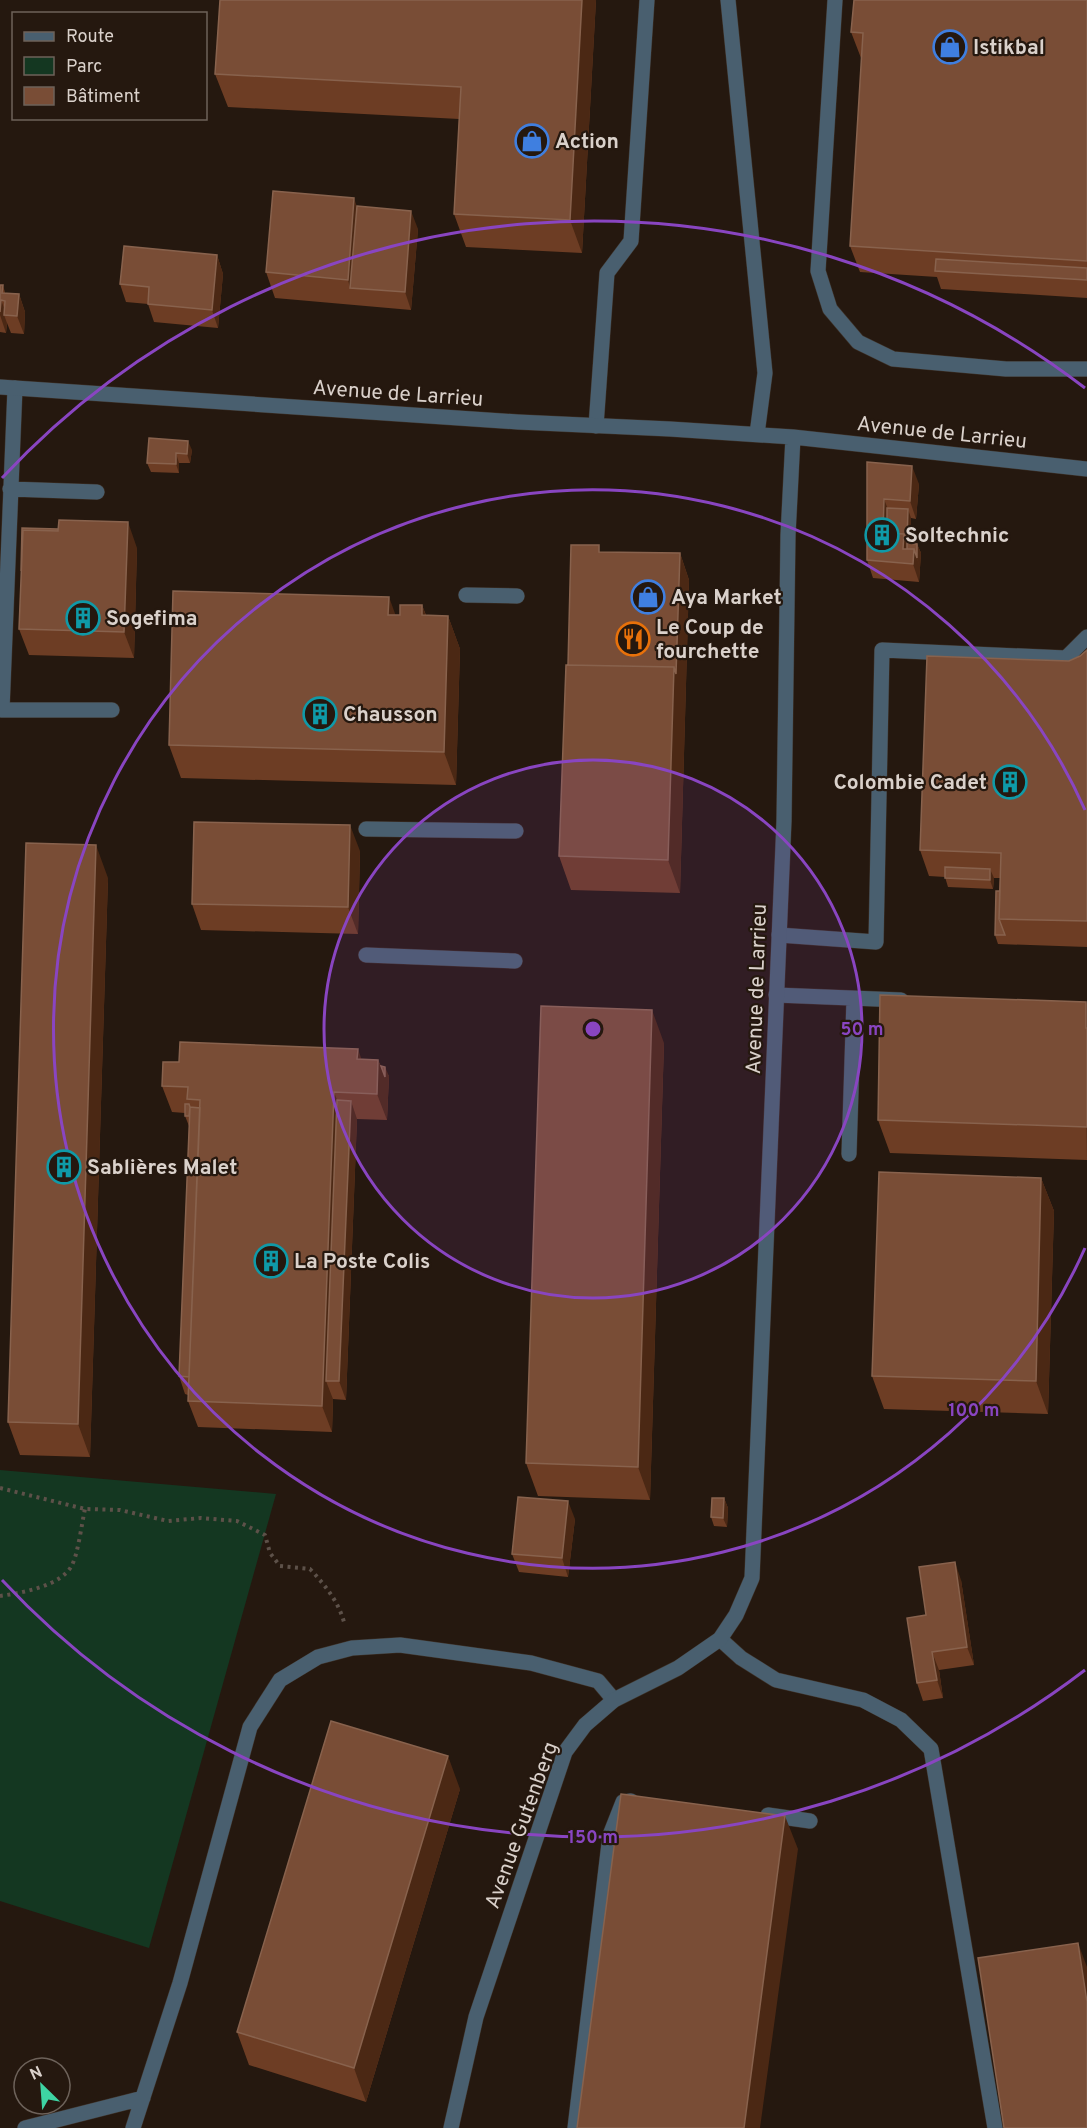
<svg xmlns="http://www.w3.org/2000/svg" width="1087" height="2128" viewBox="0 0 1087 2128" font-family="Overpass,sans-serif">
  <rect width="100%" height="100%" fill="#25180f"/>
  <path fill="#143721" d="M0 1470 276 1494 149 1948 0 1901Z"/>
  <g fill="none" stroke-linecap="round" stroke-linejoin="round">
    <defs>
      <path id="service" d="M835 0 818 271 830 309 858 342 893 359 1006 369H1087
        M15 388 2 710H112
        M596 426 607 273 631 241 647 0
        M10 489 97 492
        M466 595 517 596
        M366 829 516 831
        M779 935 876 942 882 650 1066 658 1087 637
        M366 955 515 961
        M776 995 901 1000
        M849 1154 854 999
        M720 1639 741 1658 776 1680 863 1700 901 1720 931 1749 995 2128
        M768 1815 810 1821
        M25 2128 143 2098
        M133 2128 180 1983 250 1727 280 1680 318 1657 352 1648 400 1645 531 1663 598 1681 614 1700
        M575 2128 610 1835 623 1802 631 1801"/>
      <path id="minor" d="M728 0 765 373 757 434
        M0 387 518 422 670 429 793 437 1087 469
        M451 2128 476 2017 565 1752 585 1725 614 1700 678 1668 720 1639 736 1615 752 1578 784 821 788 535 793 437"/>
    </defs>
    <use href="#service" stroke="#3e3229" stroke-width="16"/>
    <use href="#minor" stroke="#3e3229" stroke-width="16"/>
    <path stroke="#5d5149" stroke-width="4" stroke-dasharray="3 4.5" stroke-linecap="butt" d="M0 1488 85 1509 120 1510 168 1521 201 1518 237 1521 265 1535 270 1553 280 1566 310 1569C325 1585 338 1601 344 1622
      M0 1596C21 1593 62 1586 72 1565 78 1554 82 1522 85 1509"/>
    <use href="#service" stroke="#495f6f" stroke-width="15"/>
    <use href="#minor" stroke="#495f6f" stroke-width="15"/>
  </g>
  <path fill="#6d3d24" d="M220 0H596L582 253 466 247 454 214 459 119 228 107 215 74Z
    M1087 0V298L941 289 937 277 860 272 850 246 862 58H861L851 32Z
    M357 206 418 229 411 310 275 298 266 272Z
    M217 255 223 274 218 328 154 322 148 304 126 302 120 284Z
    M0 285H3L5 293 19 294 25 312 24 334 11 333 7 323 6 333 0 332Z
    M149 438 192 450 190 463H179V473L151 472 147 463Z
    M867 462 919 484 916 519 911 518V543L917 544 921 553 919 582 873 578 867 560Z
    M137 548 134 658 29 655 19 629Z
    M601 552 680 553 689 580 680 893 571 890 559 856Z
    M422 605 426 615 448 616 460 649 456 785 181 778 169 745 395 615H400Z
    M1087 650V947L998 944 995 935 1000 878H994L993 889 948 887 945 877 929 876 920 850 1069 661 1080 656Z
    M360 851 358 934 201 930 192 904Z
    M108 878 90 1457 20 1455 8 1422Z
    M1086 1002 1087 1160 890 1153 878 1120Z
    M664 1043 650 1500 538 1496 526 1463Z
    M361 1059 378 1060 381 1066 389 1076 387 1120 357 1119 346 1400 333 1399 332 1432 198 1427 188 1401V1395L185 1394 179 1376 189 1126 185 1116V1113L172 1112 162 1086 179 1062Z
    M1041 1178 1054 1211 1048 1414 884 1409 872 1376Z
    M724 1498 728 1508 727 1527 714 1526 711 1517Z
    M575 1519 568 1577 519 1572 512 1554Z
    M961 1580 974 1665 939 1670 943 1698 923 1701 917 1683 926 1615Z
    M460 1789 366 2102 249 2065 237 2032Z"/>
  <path fill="#4b2814" d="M582 0H596L582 253 570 220Z
    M354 198 363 224 350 288 348 280Z
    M411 211 418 229 411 310 405 292Z
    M217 255 223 274 218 328 212 310Z
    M19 294 25 312 24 334 17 316Z
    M1 300 7 315H4L7 323 6 333 0 315Z
    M188 441 192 450 190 463 187 454Z
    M176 453 179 463V473L176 464Z
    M912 466 919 484 916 519 910 501Z
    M884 499 891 517 890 542 883 533Z
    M908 509 911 518V552L903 549 904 534Z
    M128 522 137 548 134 658 124 632Z
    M917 544 921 553 920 568 917 558Z
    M914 549 920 568 919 582 913 564Z
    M680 553 689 580 680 893 668 860 674 667Z
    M389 597 401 630 388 615Z
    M422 605 434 638 422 615Z
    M448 616 460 649 456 785 444 752Z
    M350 825 360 851 358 934 348 907Z
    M96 845 108 878 90 1457 78 1424Z
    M990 869 994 878 993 889 990 880Z
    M1086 1002 1087 1004V1032L1086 1028Z
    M652 1010 664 1043 650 1500 638 1467Z
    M358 1049 367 1075 357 1059Z
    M378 1060 385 1077V1067L389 1076 387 1120 377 1094Z
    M334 1092 344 1118 326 1381 333 1399 332 1432 322 1406Z
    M351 1101 357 1119 346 1400 339 1381Z
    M1041 1178 1054 1211 1048 1414 1036 1381Z
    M724 1498 728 1508 727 1527 723 1518Z
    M568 1501 575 1519 568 1577 562 1558Z
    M955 1562 961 1580 974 1665 967 1647Z
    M932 1652 939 1670 943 1698 937 1680Z
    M448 1756 460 1789 366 2102 354 2068Z
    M785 1816 798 1849 760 2128H744Z
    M1078 1943 1087 1967V2002Z"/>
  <path fill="#794d36" stroke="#88624d" stroke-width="1.5" d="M220 0H582L570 220 454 214 461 87 215 74Z
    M854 0H1087V261L850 246 863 33 851 32Z
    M273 191 354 198 348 280 266 272Z
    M357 206 411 211 405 292 350 288Z
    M124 246 217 255 212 310 148 304 149 287 120 284Z
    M936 259 1087 268V280L935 271Z
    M0 285H3L2 293 19 294 17 316 4 315 5 301 1 300 0 312Z
    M149 438 188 441 187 454 176 453V464L147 463Z
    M867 462 912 466 910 501 884 499 883 533 904 534 903 549H914L913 564 867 560Z
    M887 508 908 509 907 543 904 534 887 533Z
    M59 520 128 522 124 632 19 629 23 530 58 531Z
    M22 528 58 529V531L23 530 21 571Z
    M907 543 917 544V558L914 549H907Z
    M571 545H599V552L680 553 676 674 674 667 568 665Z
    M173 591 389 597 388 615H400V605H422V615L448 616 444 752 169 745Z
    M1087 650V921L999 919 1001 853 920 850 927 656 1069 661 1080 656Z
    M566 665 674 667 668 860 559 856Z
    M194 822 350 825 348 907 192 904Z
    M26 843 96 845 78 1424 8 1422Z
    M945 867 990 869V880L945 878Z
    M996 891H1000L999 919 1005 935H995Z
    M880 995 1086 1002V1028H1087V1127L878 1120Z
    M541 1006 652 1010 638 1467 526 1463Z
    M180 1042 358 1049 357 1059 378 1060 377 1094 334 1092 322 1406 188 1401 200 1100 187 1099 188 1087 162 1086 163 1062H179Z
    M381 1066 385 1067V1077Z
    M337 1100 351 1101 339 1381H326Z
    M185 1104H189L190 1107 189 1116H185Z
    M190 1107 200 1108 189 1377 179 1376Z
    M879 1172 1041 1178 1036 1381 872 1376Z
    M518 1497 568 1501 562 1558 512 1554Z
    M712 1498H724L723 1518 711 1517Z
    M955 1562 967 1647 932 1652 937 1680 917 1683 907 1618 926 1615 919 1567Z
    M331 1721 448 1756 354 2068 237 2032Z
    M621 1794 785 1816 744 2128H577Z
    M1078 1943 1087 2002V2128H1004L978 1958Z"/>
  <circle cx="593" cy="1029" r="269" fill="#8945c1" fill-opacity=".12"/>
  <g fill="none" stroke="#8945c1" stroke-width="3">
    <circle cx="593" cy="1029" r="269"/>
    <path d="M1085 1248A539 539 0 1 1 1085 810"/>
    <path d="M1085 1670A808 808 0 0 1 2 1580M2 478A808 808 0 0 1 1085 388"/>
  </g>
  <defs>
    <symbol id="shop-ring" viewBox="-11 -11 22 22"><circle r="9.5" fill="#25180f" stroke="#3f7fe0" stroke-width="1.5"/><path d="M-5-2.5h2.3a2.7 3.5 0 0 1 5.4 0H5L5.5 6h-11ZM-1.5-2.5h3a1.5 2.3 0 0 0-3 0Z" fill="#3f7fe0"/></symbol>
    <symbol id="building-ring" viewBox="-11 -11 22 22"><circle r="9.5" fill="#25180f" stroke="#0f9aa8" stroke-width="1.5"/><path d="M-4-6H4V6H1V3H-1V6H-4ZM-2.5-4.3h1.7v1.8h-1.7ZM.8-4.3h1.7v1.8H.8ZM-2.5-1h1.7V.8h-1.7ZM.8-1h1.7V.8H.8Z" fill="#0f9aa8"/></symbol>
    <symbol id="restaurant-ring" viewBox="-11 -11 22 22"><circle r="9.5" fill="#25180f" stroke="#e8710a" stroke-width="1.5"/><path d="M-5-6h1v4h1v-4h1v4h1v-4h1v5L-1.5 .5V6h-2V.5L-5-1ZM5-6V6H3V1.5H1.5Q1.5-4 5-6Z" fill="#e8710a"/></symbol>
  </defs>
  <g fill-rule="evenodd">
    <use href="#shop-ring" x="931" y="28" width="38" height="38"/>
    <use href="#shop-ring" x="513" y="122" width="38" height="38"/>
    <use href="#building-ring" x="863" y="516" width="38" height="38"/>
    <use href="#shop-ring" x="629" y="578" width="38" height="38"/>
    <use href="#building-ring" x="64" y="599" width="38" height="38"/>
    <use href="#restaurant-ring" x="614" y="620" width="38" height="38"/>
    <use href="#building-ring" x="301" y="695" width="38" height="38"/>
    <use href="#building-ring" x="991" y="763" width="38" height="38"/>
    <use href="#building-ring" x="45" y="1148" width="38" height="38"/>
    <use href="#building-ring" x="252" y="1242" width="38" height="38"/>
  </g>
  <g text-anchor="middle" stroke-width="4.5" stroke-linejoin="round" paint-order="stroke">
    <g font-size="21" font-weight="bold" fill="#dad1cb" stroke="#25180f" text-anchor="start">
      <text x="973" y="54">Istikbal</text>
      <text x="555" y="148">Action</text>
      <text x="905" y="542">Soltechnic</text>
      <text x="671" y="604">Aya Market</text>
      <text x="106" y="625">Sogefima</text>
      <text x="656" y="634">Le Coup de<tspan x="656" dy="24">fourchette</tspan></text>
      <text x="343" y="721">Chausson</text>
      <text x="987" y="789" text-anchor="end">Colombie Cadet</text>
      <text x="87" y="1174">Sablières Malet</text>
      <text x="294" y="1268">La Poste Colis</text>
    </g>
    <g font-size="21" fill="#dad1cb" stroke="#25180f">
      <text transform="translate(398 393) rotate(4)" y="7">Avenue de Larrieu</text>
      <text transform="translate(942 432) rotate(6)" y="7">Avenue de Larrieu</text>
      <text transform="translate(756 989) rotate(-88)" y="7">Avenue de Larrieu</text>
      <text transform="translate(521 1825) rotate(-70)" y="7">Avenue Gutenberg</text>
    </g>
  </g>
  <circle cx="593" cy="1029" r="9" fill="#8945c1" stroke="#25180f" stroke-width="3"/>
  <g font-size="18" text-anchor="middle" font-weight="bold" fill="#8945c1" stroke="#25180f" stroke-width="4.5" stroke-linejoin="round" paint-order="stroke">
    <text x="862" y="1035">50 m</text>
    <text x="974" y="1416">100 m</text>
    <text x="593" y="1843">150 m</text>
  </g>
  <rect x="12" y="12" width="195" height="108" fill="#25180f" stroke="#6d625a" stroke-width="1.5"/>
  <rect x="24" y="32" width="30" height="9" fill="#495f6f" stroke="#6d625a" stroke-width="1.5"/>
  <text x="66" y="42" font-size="18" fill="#dad1cb">Route</text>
  <rect x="24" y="57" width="30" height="18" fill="#143721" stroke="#6d625a" stroke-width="1.5"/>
  <text x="66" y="72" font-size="18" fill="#dad1cb">Parc</text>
  <rect x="24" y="87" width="30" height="18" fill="#794d36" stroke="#6d625a" stroke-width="1.5"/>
  <text x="66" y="102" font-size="18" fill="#dad1cb">Bâtiment</text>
  <g transform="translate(42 2086) rotate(335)"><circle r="28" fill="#25180f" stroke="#6d625a" stroke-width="1.5"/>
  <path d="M0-4.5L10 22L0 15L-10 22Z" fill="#3ed4a3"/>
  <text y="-9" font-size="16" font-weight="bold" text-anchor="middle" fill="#dad1cb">N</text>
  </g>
</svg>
